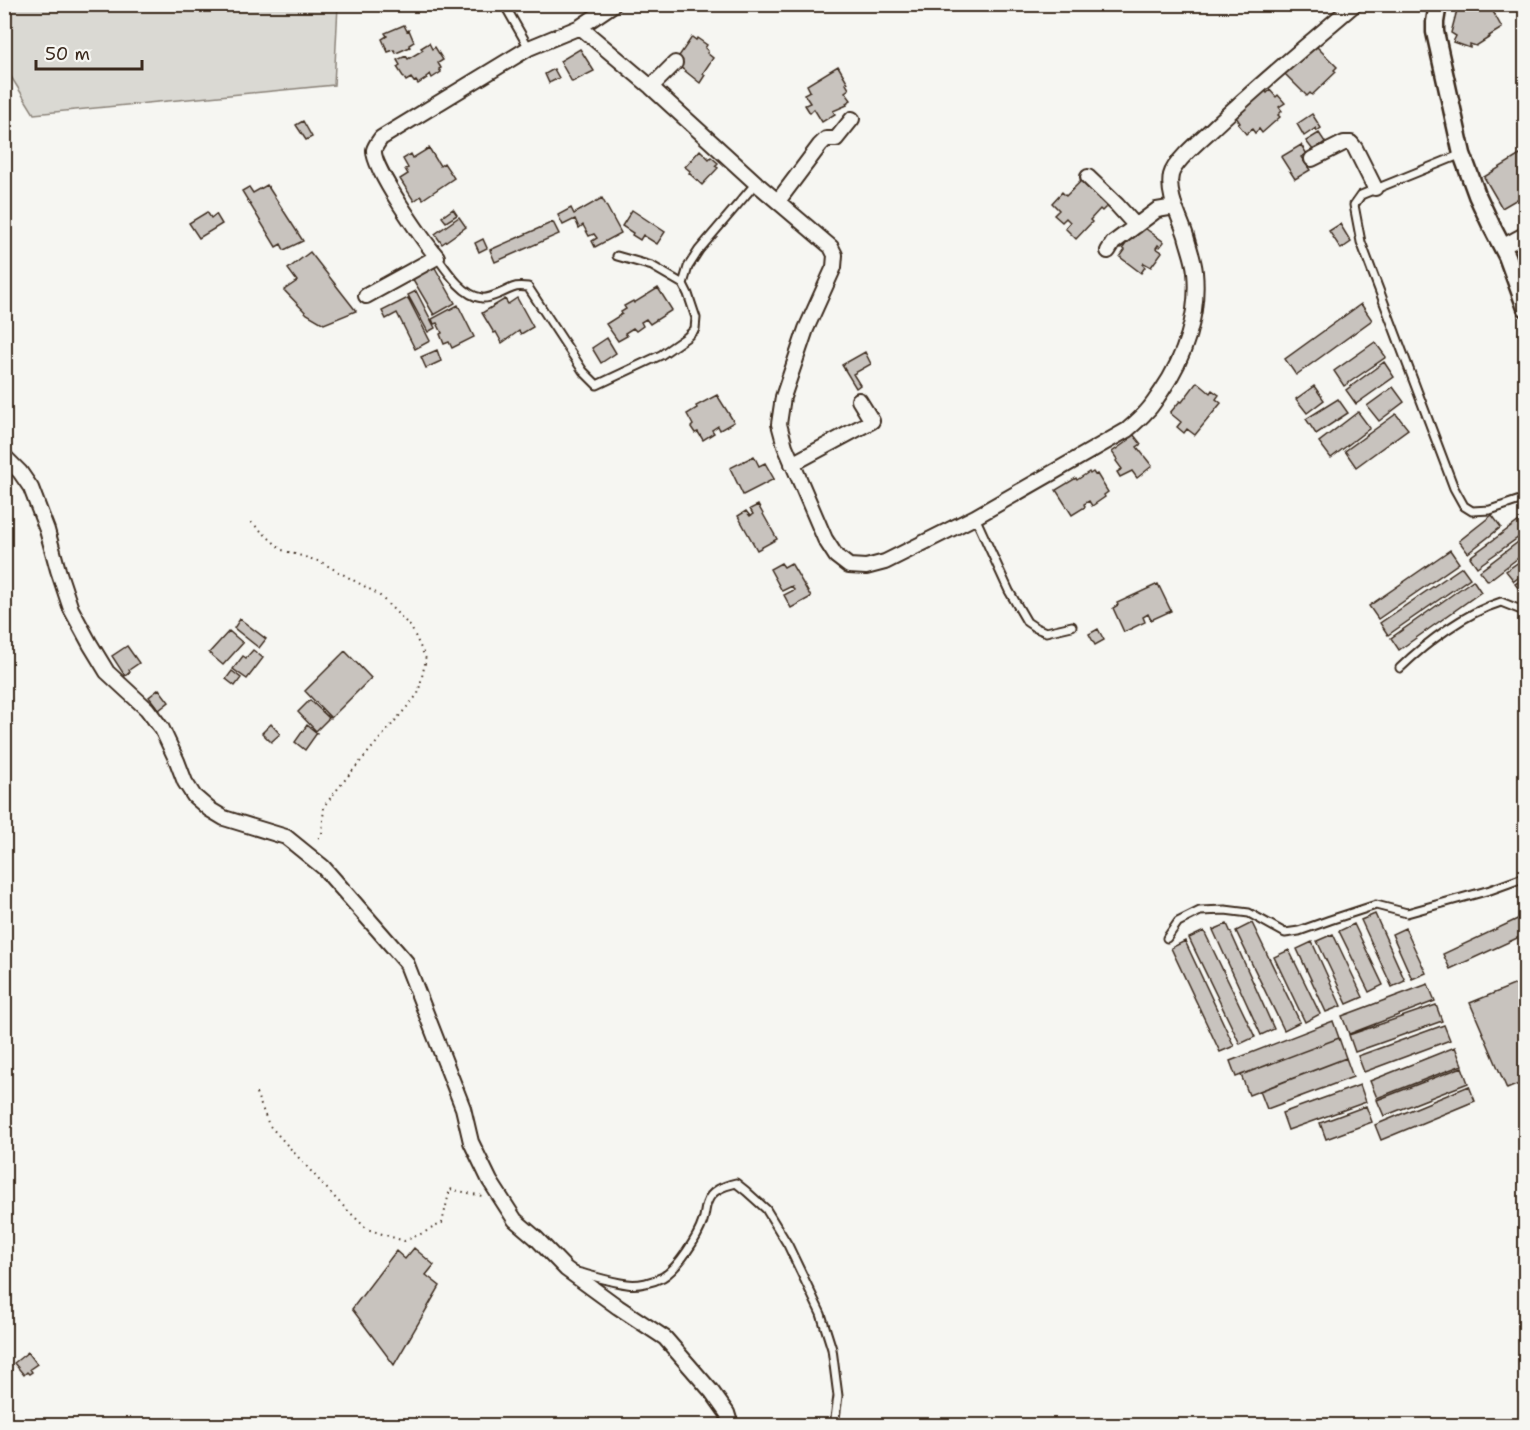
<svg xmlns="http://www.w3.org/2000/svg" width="1530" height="1430" viewBox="0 0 1530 1430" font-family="'Shantell Sans',sans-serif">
  <rect width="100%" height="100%" fill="#f6f6f2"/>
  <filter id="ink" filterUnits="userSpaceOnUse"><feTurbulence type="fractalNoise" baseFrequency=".0167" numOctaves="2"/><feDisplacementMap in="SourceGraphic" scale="12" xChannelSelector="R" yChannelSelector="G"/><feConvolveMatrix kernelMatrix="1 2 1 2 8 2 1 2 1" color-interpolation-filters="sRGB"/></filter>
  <g filter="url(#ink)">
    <path fill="#dad9d3" stroke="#8a8278" stroke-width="1.5" d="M5 4 338 5 334 85 34 114 5 67Z"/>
    <path fill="#c8c3be" stroke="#3b2a1e" stroke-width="1.5" d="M1465 4H1491L1490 6 1502 28 1489 36 1490 37 1476 46 1470 44V48L1453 42 1456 36 1451 33 1457 10H1462Z
      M404 25 407 31 409 30 414 42 409 45 410 47 396 53 394 50 388 52 382 39 387 36 385 33Z
      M692 37 696 40 697 38 707 45 705 48 708 51 707 53 713 58 703 73 705 75 700 83 679 66 682 62 677 59Z
      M429 43 432 49 435 47 443 60 438 63 441 68 439 69 441 72 432 78 430 74 426 77 427 78 418 84 416 81 414 82 411 78 406 81 397 67 400 65 397 60 406 56 408 59 423 50 421 48Z
      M1313 43 1337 67 1334 70 1336 72 1312 95 1310 93 1307 96 1285 74 1286 73 1284 71Z
      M580 49 594 71 572 82 560 61Z
      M838 66 848 83 846 84 849 89 845 92 851 100 846 103 847 105 833 111 835 114 822 122 814 109 810 113 805 105 810 103 804 94 810 91 807 85Z
      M554 69 559 78 549 83 545 74Z
      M1265 90 1267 93 1270 90 1276 97 1278 95 1285 103 1279 107 1282 111 1278 115 1280 117 1262 133 1259 129 1255 133 1252 129 1246 134 1238 124 1240 123 1236 117 1248 106 1247 105Z
      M1312 114 1321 128 1317 131 1316 128 1304 136 1297 124Z
      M303 121 312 137 306 140 296 125Z
      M1319 133 1325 142 1313 150 1306 141Z
      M1301 145 1307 154 1301 157 1310 170 1295 179 1281 157Z
      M429 148 440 166 444 163 454 178 423 199 421 196 414 201 400 179 408 174 405 169 408 168 403 159 411 154 413 158Z
      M700 150 709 159 711 157 718 163 715 166 718 168 702 185 689 173 690 171 685 167Z
      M1523 153 1526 158V194L1502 208 1484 177Z
      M1083 179 1109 204 1102 211 1100 209 1090 220 1092 222 1076 239 1065 228 1070 222 1066 218 1062 222 1054 215 1059 210 1052 203 1062 192 1066 196Z
      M267 185 303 241 284 250 281 244 276 247 242 191 249 187 253 193Z
      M602 198 621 233 595 247 592 241 597 238 594 234 589 236 583 225 579 228 575 219 563 225 558 215 571 208 574 214Z
      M453 209 457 215 446 222 442 217Z
      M632 210 665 232 657 244 643 235 640 240 632 235 633 233 622 226Z
      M207 212 211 218 216 214 222 224 199 238 189 223Z
      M459 217 466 227 442 244 435 234Z
      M553 222 559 234 495 262 490 250Z
      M1340 224 1351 242 1341 249 1329 231Z
      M1142 226 1164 242 1160 247 1158 245 1156 248 1162 252 1151 267 1144 263 1143 265 1145 267 1141 273 1120 257 1125 250 1123 248 1132 235 1134 237Z
      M483 239 487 248 479 252 475 243Z
      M310 252 356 311 324 324 307 314 284 290 297 281 288 269Z
      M434 266 455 303 434 315 411 276 418 272 419 275Z
      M658 288 672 310 650 324 646 319 641 322 643 326 636 331 633 328 625 333 627 336 618 341 606 324 622 314 621 312 626 309 624 306 633 301 634 303Z
      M416 291 435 328 428 332 408 295Z
      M408 298 430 341 415 349 397 313 386 319 382 311Z
      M517 298 533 327 521 334 519 331 502 343 496 332 494 333 482 313 505 299 508 304Z
      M1361 304 1372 320 1296 375 1285 359Z
      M458 305 474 337 452 348 449 342 444 344 440 334 442 333 437 323 434 324 432 319Z
      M607 338 616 353 601 363 592 348Z
      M1375 342 1386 357 1344 386 1334 371Z
      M437 350 441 361 426 368 421 357Z
      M865 352 871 364 853 374 860 385 856 388 842 365Z
      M1384 362 1394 377 1356 404 1346 390Z
      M1197 382 1210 393 1212 390 1219 395 1216 399 1221 403 1195 435 1187 429 1184 433 1177 427 1181 422 1170 413 1180 401 1182 402Z
      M1314 386 1324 400 1307 413 1296 399Z
      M1393 387 1404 402 1379 421 1367 406Z
      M717 395 734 422 720 430 718 426 712 430 714 433 703 440 698 432 695 433 691 427 693 425 687 414 697 408 696 406Z
      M1338 399 1348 413 1316 434 1306 419Z
      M1358 412 1370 428 1331 458 1319 442Z
      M1396 414 1408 429 1356 467 1345 451Z
      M1133 434 1141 444 1137 447 1152 466 1137 478 1132 471 1120 477 1117 472 1122 469 1116 461 1117 459 1112 452 1129 440 1127 438Z
      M754 456 759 466 765 463 774 479 743 495 730 468Z
      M1089 472 1090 474 1093 472 1095 475 1097 474 1108 492 1104 495 1105 497 1092 506 1089 501 1084 504 1085 507 1072 515 1056 490 1076 478 1077 480Z
      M758 505 777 539 757 550 738 516 746 511 750 516 753 514 750 509Z
      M1492 515 1501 527 1468 553 1459 541Z
      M1526 516V532L1477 567 1470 557Z
      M1526 536V552L1488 581 1480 571Z
      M1450 550 1459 563 1378 619 1369 606Z
      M1526 557V572L1514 581 1506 571Z
      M781 563 784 567 791 563 811 597 791 608 784 595 794 590 792 586 782 591 770 569Z
      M1462 567 1470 578 1388 635 1380 623Z
      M1526 577V598L1515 584Z
      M1473 580 1481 592 1399 650 1391 638Z
      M1158 584 1171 611 1151 620 1148 614 1143 617 1145 622 1124 632 1113 608 1118 605 1117 603Z
      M240 619 266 639 259 648 234 628Z
      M1098 629 1104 640 1095 645 1089 634Z
      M229 631 243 643 223 665 209 653Z
      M127 646 139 663 129 670 130 672 125 676 112 656Z
      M253 650 263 658 247 679 233 669 243 656 246 658Z
      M345 651 371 678 331 718 305 691Z
      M232 671 241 678 235 686 226 679Z
      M159 689 169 702 159 710 149 697Z
      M310 700 329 718 316 731 298 712Z
      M271 724 280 734 271 742 262 733Z
      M307 725 317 733 305 750 295 742Z
      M1375 914 1405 981 1392 987 1361 920Z
      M1526 915V934L1450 969 1443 954Z
      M1252 923 1300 1022 1284 1030 1236 931Z
      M1227 924 1274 1029 1261 1035 1213 930Z
      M1354 924 1383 985 1369 992 1339 931Z
      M1405 928 1426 973 1412 979 1392 934Z
      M1204 931 1255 1037 1240 1044 1189 938Z
      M1333 934 1363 997 1347 1004 1317 941Z
      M1185 941 1234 1046 1220 1052 1171 948Z
      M1312 942 1341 1006 1326 1012 1297 949Z
      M1289 950 1320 1014 1305 1022 1274 957Z
      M1526 980V1081L1507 1089 1470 1003Z
      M1428 984 1435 1001 1349 1034 1342 1016Z
      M1436 1005 1442 1021 1355 1052 1349 1035Z
      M1333 1021 1339 1038 1236 1077 1230 1061Z
      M1444 1025 1450 1040 1364 1072 1358 1056Z
      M1339 1038 1346 1058 1249 1095 1241 1075Z
      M1455 1047 1462 1065 1377 1098 1370 1081Z
      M1346 1058 1353 1077 1267 1109 1260 1091Z
      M1462 1067 1468 1083 1384 1116 1377 1100Z
      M1360 1085 1366 1102 1288 1130 1282 1113Z
      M1469 1086 1475 1101 1381 1140 1375 1125Z
      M1366 1106 1372 1122 1326 1139 1320 1123Z
      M414 1248 434 1265 426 1275 440 1286 394 1365 352 1309 396 1251 405 1259Z
      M28 1352 37 1364 30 1369 32 1372 29 1374 27 1372 24 1375 14 1363Z"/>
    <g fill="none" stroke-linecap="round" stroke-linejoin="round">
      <defs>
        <path id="service" d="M504 4 529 48
          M1462 154 1361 195 1354 205 1361 242 1454 488 1464 506 1472 511 1490 510 1526 498
          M437 257C447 271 463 296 482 298 487 299 496 295 501 293 513 288 514 285 528 287L583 371 597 385 661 355 687 337 695 329 696 318 688 294 683 284 652 266 617 256
          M683 284 688 267 699 250 756 183
          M975 517 1009 591 1027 622 1036 628 1046 632 1072 626
          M1400 668C1427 642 1465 613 1501 602L1526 612
          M1167 938 1178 922 1200 911 1225 910 1249 913 1285 933 1299 931 1330 920 1376 905 1407 913 1490 890 1526 877
          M577 1272C593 1276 610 1282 627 1284 638 1286 653 1282 663 1277 678 1268 698 1237 703 1221 705 1215 705 1208 707 1203 711 1190 724 1186 736 1183L746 1191 766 1209 788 1245 821 1314 832 1349 838 1396 834 1426"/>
        <path id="minor" d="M580 27 614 4
          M651 87 675 63
          M1312 159 1344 143H1351L1355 148 1375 188
          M1088 177 1117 205 1136 226
          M778 201 820 145 826 139H836L852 119
          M1502 247 1526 234
          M1108 251 1113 243 1157 210 1175 207
          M366 296 437 257C424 241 372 168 374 150 375 146 379 141 381 138L529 48 580 27 651 87 756 183 831 247 835 255 834 267 806 329 783 397 779 424 785 446 825 539 836 556 849 566 866 567 885 562 975 517 1127 430C1134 424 1141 418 1147 411 1152 406 1156 399 1161 392 1185 357 1199 315 1195 272 1194 260 1189 248 1186 236 1180 217 1167 196 1171 175 1174 162 1200 140 1210 131 1257 86 1306 46 1355 4
          M4 456 20 472 31 488 47 530 58 570 71 609 90 644 107 672 147 709 162 729 177 761 185 782 194 796 209 809 224 818 286 837 323 867 406 962 463 1108 471 1142 490 1181 515 1220 536 1238 566 1269 618 1307 665 1338 712 1392 727 1413 731 1426
          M792 464 872 421 859 400"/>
        <path id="tertiary" d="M1438 4 1435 22V32L1462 154 1477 195 1492 227 1507 256 1526 308"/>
      </defs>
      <use href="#service" stroke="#3b2a1e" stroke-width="11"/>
      <use href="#minor" stroke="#3b2a1e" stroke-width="18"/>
      <use href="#tertiary" stroke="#3b2a1e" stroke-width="21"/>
      <path stroke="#3b2a1e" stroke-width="2" stroke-dasharray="1.5 4.5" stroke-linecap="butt" d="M251 522 282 550 321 562 378 594 411 627 426 659 418 694 348 776 324 806 322 833 316 842
        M256 1093 269 1125 338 1201 367 1229 404 1241 423 1233 442 1223 450 1189 482 1196"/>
      <use href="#service" stroke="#f6f6f2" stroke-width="7"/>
      <use href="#minor" stroke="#f6f6f2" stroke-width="14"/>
      <use href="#tertiary" stroke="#f6f6f2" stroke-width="16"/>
    </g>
  </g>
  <rect width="1530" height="1430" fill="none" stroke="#f6f6f2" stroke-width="24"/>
  <rect x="12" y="12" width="1506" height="1406" fill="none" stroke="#3b2a1e" stroke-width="2" filter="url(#ink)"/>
  <path d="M36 60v9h106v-9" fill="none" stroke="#3b2a1e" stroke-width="3"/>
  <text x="45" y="60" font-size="18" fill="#3b2a1e" stroke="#f6f6f2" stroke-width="4.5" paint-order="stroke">50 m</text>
</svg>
